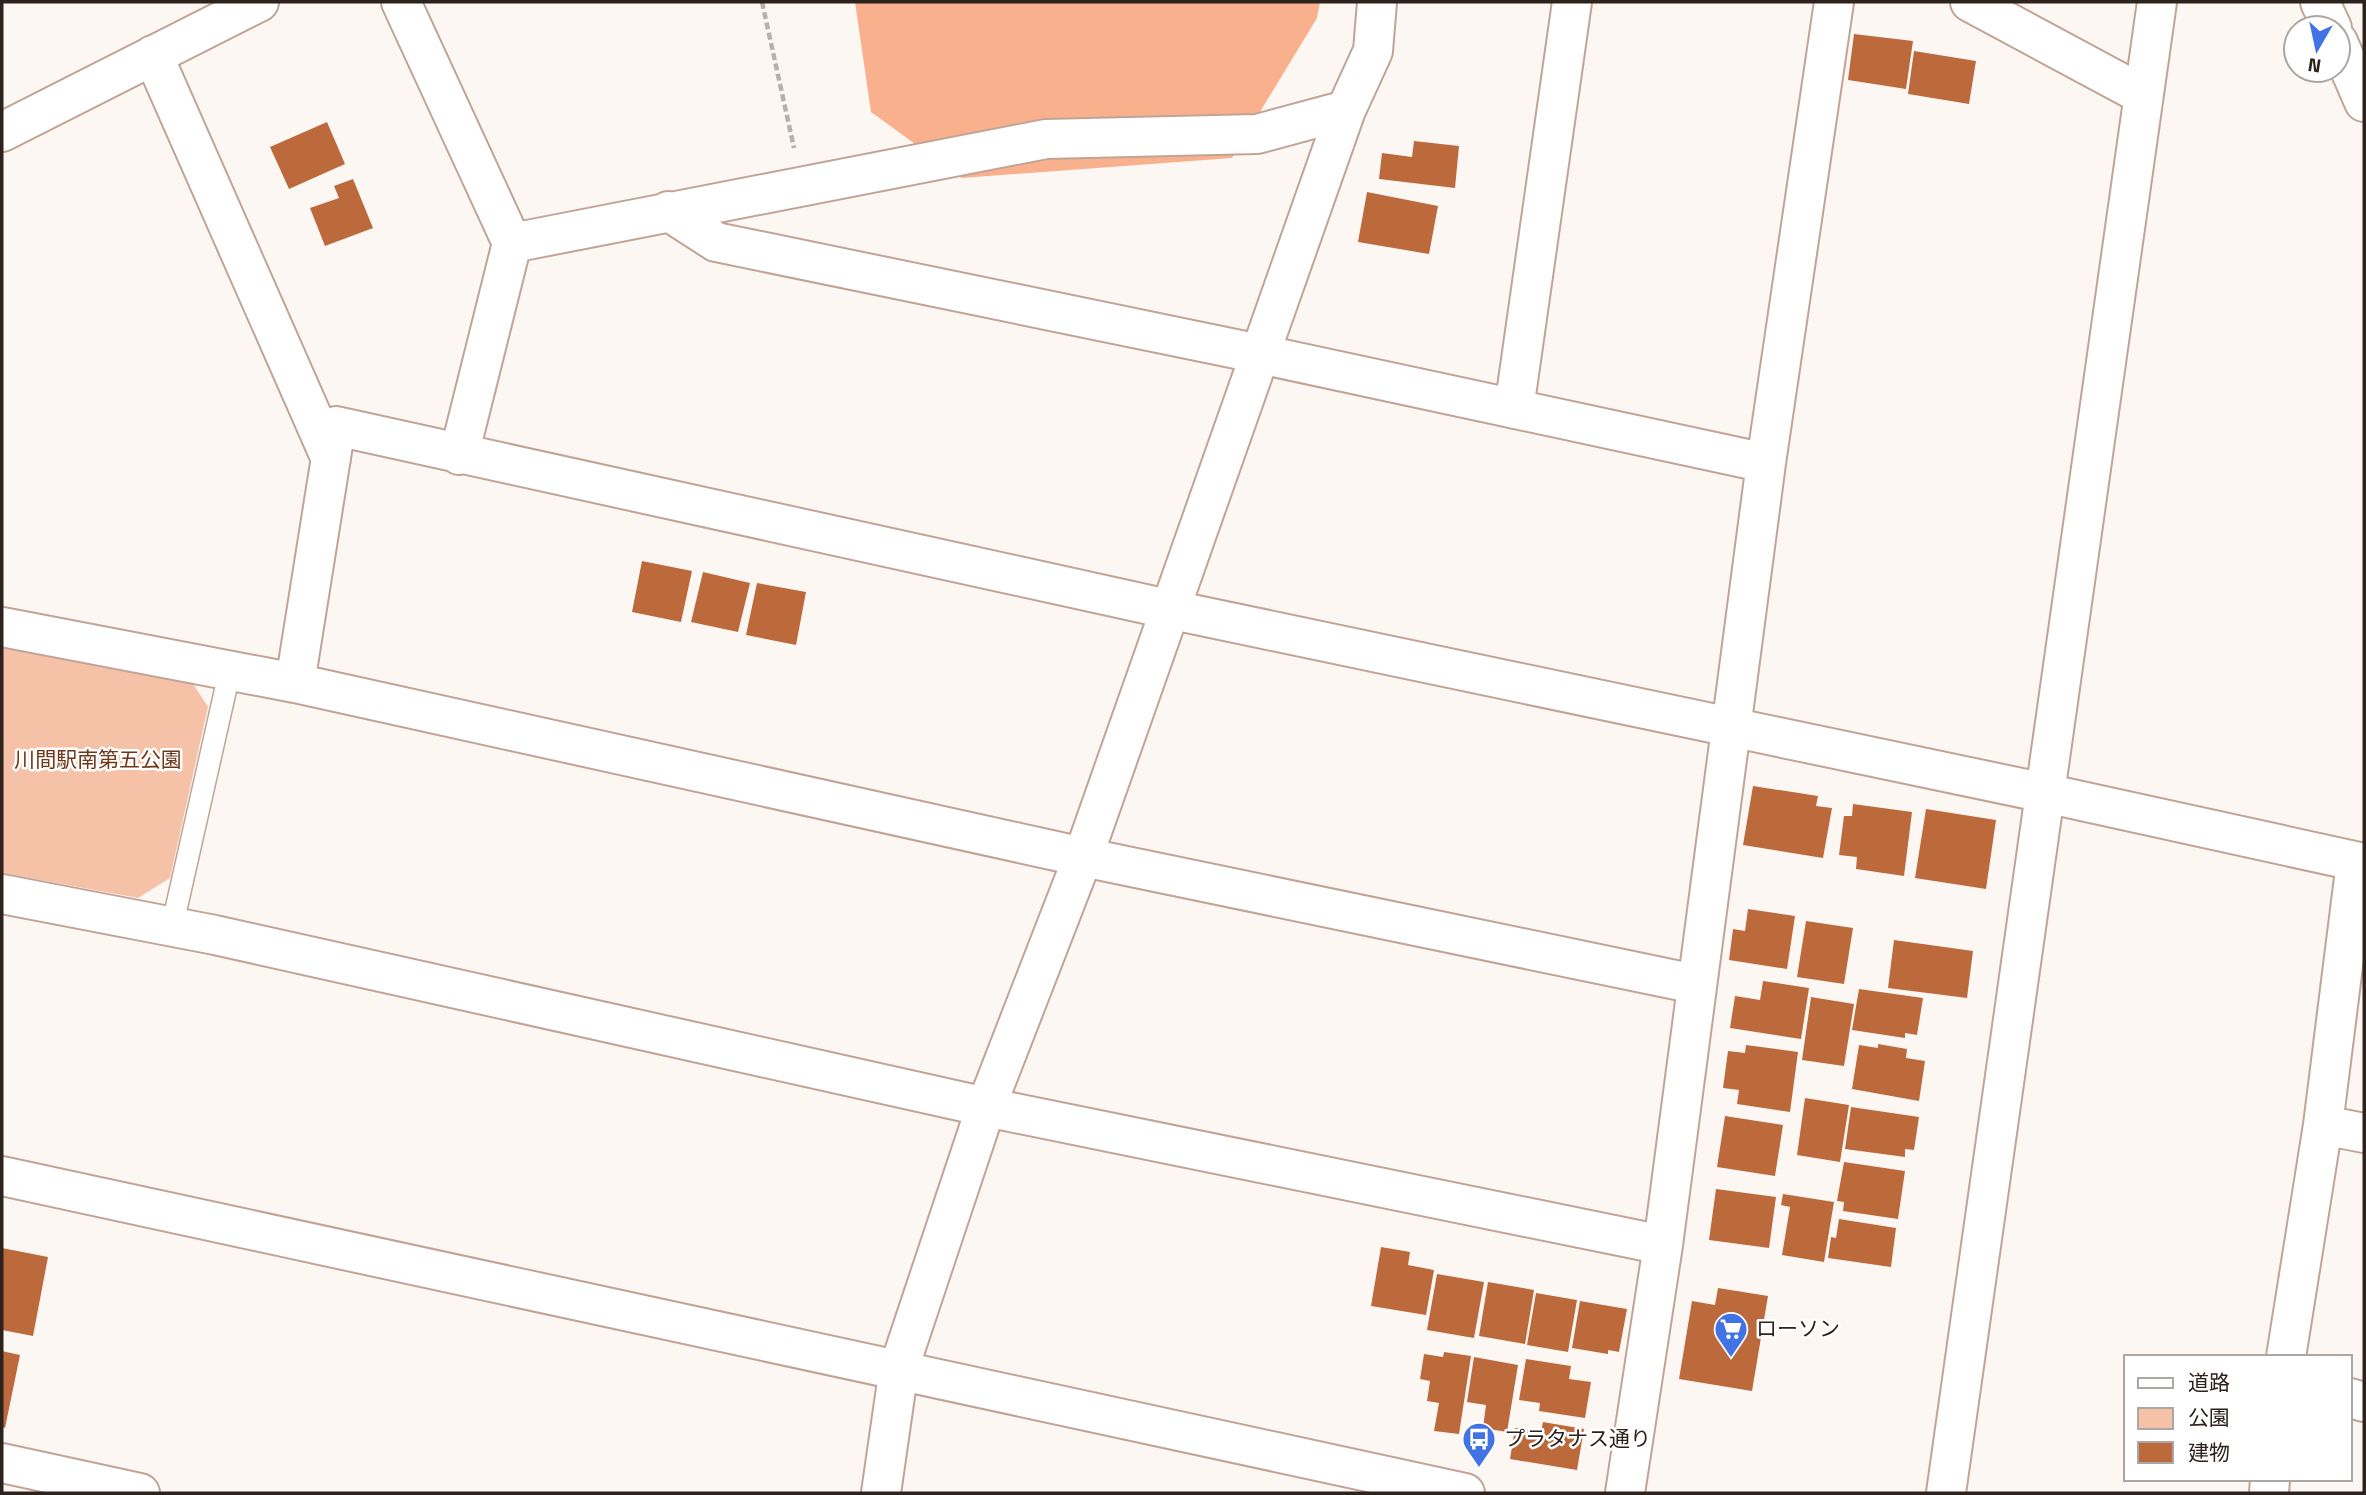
<svg xmlns="http://www.w3.org/2000/svg" width="2366" height="1495" viewBox="0 0 2366 1495" font-family="'Titillium Web','Noto Sans JP',sans-serif">
  <rect width="100%" height="100%" fill="#fdf7f4"/>
  <path fill="#f5c1a7" d="M2 641 190 679 208 707 170 878 138 898 2 873Z"/>
  <path fill="#f9b18d" d="M855 2H1320L1317 18 1232 158 962 178 871 112Z"/>
  <path fill="#bc693c" d="M1854 34 1913 41 1906 89 1848 80Z
    M1914 51 1976 61 1969 104 1908 94Z
    M327 122 345 164 289 189 270 147Z
    M1414 141 1459 146 1455 188 1379 179 1382 153 1412 157Z
    M353 179 373 228 325 246 310 208 339 198 334 186Z
    M1367 192 1438 206 1429 254 1358 242Z
    M642 561 692 571 681 622 632 612Z
    M703 572 750 583 738 632 691 622Z
    M757 583 806 592 796 645 746 635Z
    M1753 786 1818 796 1816 806 1832 808 1823 858 1743 845Z
    M1853 804 1912 812 1904 876 1856 869 1857 857 1839 855 1844 816H1852Z
    M1926 809 1996 820 1986 889 1915 878Z
    M1748 909 1795 916 1787 969 1729 960 1733 929 1745 931Z
    M1806 921 1853 928 1844 984 1797 977Z
    M1894 940 1973 951 1967 998 1888 988Z
    M1763 981 1809 988 1801 1039 1730 1028 1735 996 1760 1000Z
    M1859 989 1923 998 1917 1035 1905 1033V1038L1852 1030Z
    M1811 997 1854 1004 1844 1066 1802 1060Z
    M1878 1044 1907 1049 1906 1058 1925 1061 1919 1101 1852 1089 1859 1045 1878 1048Z
    M1746 1045 1798 1052 1790 1112 1737 1104 1739 1090 1723 1088 1728 1051 1745 1053Z
    M1805 1098 1849 1105 1840 1162 1797 1155Z
    M1851 1107 1919 1117 1914 1150 1905 1149V1157L1845 1149Z
    M1725 1116 1783 1125 1775 1176 1717 1167Z
    M1844 1162 1905 1171 1898 1219 1843 1211 1844 1202 1837 1201Z
    M1716 1189 1776 1197 1769 1248 1709 1240Z
    M1783 1194 1834 1202 1824 1262 1782 1255 1790 1207 1781 1205Z
    M1839 1219 1896 1228 1891 1267 1828 1258 1831 1237 1836 1238Z
    M1381 1247 1410 1252 1408 1265 1434 1270 1426 1315 1371 1306Z
    M2 1248 48 1257 33 1336 2 1330Z
    M1437 1274 1484 1282 1474 1338 1427 1330Z
    M1488 1282 1534 1290 1525 1344 1479 1336Z
    M1718 1288 1768 1296 1752 1391 1679 1379 1692 1301 1715 1305Z
    M1536 1293 1577 1300 1568 1352 1527 1345Z
    M1580 1301 1627 1309 1619 1352 1608 1350V1354L1572 1348Z
    M2 1351 20 1355 5 1428 2 1427Z
    M1444 1352 1471 1356 1459 1434 1434 1431 1439 1403 1427 1401 1430 1381 1420 1379 1424 1354 1443 1357Z
    M1474 1357 1518 1365 1507 1432 1483 1428 1486 1405 1467 1402Z
    M1526 1359 1571 1366 1569 1379 1591 1382 1585 1418 1539 1411 1540 1403 1519 1400Z
    M1543 1422 1584 1429 1577 1470 1510 1459 1515 1428 1541 1432Z"/>
  <g fill="none" stroke-linecap="round" stroke-linejoin="round">
    <defs>
      <path id="service" d="M172 927 230 670"/>
      <path id="minor" d="M401 2 512 243 459 455
        M1970 2 2143 95
        M2320 2 2332 28
        M2338 42 2364 102
        M153 55 331 459
        M2 132 259 2
        M668 211 716 242 1260 354 1766 463
        M512 243 1046 139 1257 134 1346 110
        M1514 409 1572 2
        M2 627 295 683 1083 857 1695 984
        M295 683 336 426 1168 609 2045 793 2364 863
        M2 894 215 935 986 1107 1663 1245
        M2323 1125 2364 1133
        M2286 1357 2323 1125 2356 862
        M2350 1398 2364 1402
        M2 1463 140 1493
        M881 1493 899 1368 986 1107 1083 857 1346 110 1373 51 1377 2
        M1625 1493 1663 1245 1766 463 1834 2
        M2269 1493 2270 1479"/>
      <path id="tertiary" d="M2 1176 1465 1493
        M1946 1493 2157 2"/>
    </defs>
    <use href="#service" stroke="#c1a496" stroke-width="24"/>
    <use href="#minor" stroke="#c1a496" stroke-width="42"/>
    <use href="#tertiary" stroke="#c1a496" stroke-width="42"/>
    <path stroke="#b7b0ac" stroke-width="4.5" stroke-dasharray="7 3.5" stroke-linecap="butt" d="M762 2 794 148"/>
    <use href="#service" stroke="#fff" stroke-width="21"/>
    <use href="#minor" stroke="#fff" stroke-width="38"/>
    <use href="#tertiary" stroke="#fff" stroke-width="38"/>
  </g>
  <defs>
    <symbol id="supermarket-pin" viewBox="-11 -11 22 30"><path d="M0 17L-7.5 6A9.5 9.5 0 1 1 7.5 6Z" fill="#4273e4" stroke="#fff"/><path d="M-6-5.5h2.5l.6 2H6L4.5 2H-2.5L-4.4-4H-6ZM-1.5 3.2a1.3 1.3 0 1 0 .1 0ZM3 3.2a1.3 1.3 0 1 0 .1 0Z" fill="#fff"/></symbol>
    <symbol id="bus-pin" viewBox="-11 -11 22 30"><path d="M0 17L-7.5 6A9.5 9.5 0 1 1 7.5 6Z" fill="#4273e4" stroke="#fff"/><path d="M-5-6H5V4H4V6H2V4H-2V6H-4V4H-5ZM-3.5-4V0h7V-4ZM-3.5 1.2v1.5H-2V1.2ZM2 1.2v1.5H3.5V1.2Z" fill="#fff"/></symbol>
  </defs>
  <g fill-rule="evenodd">
    <use href="#supermarket-pin" x="1712" y="1310" width="38" height="52"/>
    <use href="#bus-pin" x="1460" y="1420" width="38" height="52"/>
  </g>
  <g text-anchor="middle" stroke-width="5" stroke-linejoin="round" paint-order="stroke">
    <g font-size="21" fill="#703718" stroke="#fff">
      <text x="98" y="767">川間駅南第五公園</text>
    </g>
    <g font-size="21" fill="#2d221c" stroke="#fff" text-anchor="start">
      <text x="1756" y="1336">ローソン</text>
      <text x="1504" y="1446">プラタナス通り</text>
    </g>
  </g>
  <rect width="2366" height="1495" fill="none" stroke="#2d221c" stroke-width="7"/>
  <rect x="2124" y="1355" width="228" height="126" fill="#ffffff" stroke="#aba7a4" stroke-width="2"/>
  <rect x="2138" y="1378" width="35" height="10" fill="#ffffff" stroke="#aba7a4" stroke-width="2"/>
  <text x="2188" y="1390" font-size="21" fill="#2d221c">道路</text>
  <rect x="2138" y="1408" width="35" height="21" fill="#f5c1a7" stroke="#aba7a4" stroke-width="2"/>
  <text x="2188" y="1425" font-size="21" fill="#2d221c">公園</text>
  <rect x="2138" y="1442" width="35" height="21" fill="#bc693c" stroke="#aba7a4" stroke-width="2"/>
  <text x="2188" y="1460" font-size="21" fill="#2d221c">建物</text>
  <g transform="translate(2317 49) rotate(189)"><circle r="33" fill="#ffffff" stroke="#aba7a4" stroke-width="2"/>
  <path d="M0-5L12 26L0 18L-12 26Z" fill="#4273e4"/>
  <text y="-10" font-size="19" font-weight="bold" text-anchor="middle" fill="#2d221c">N</text>
  </g>
</svg>
